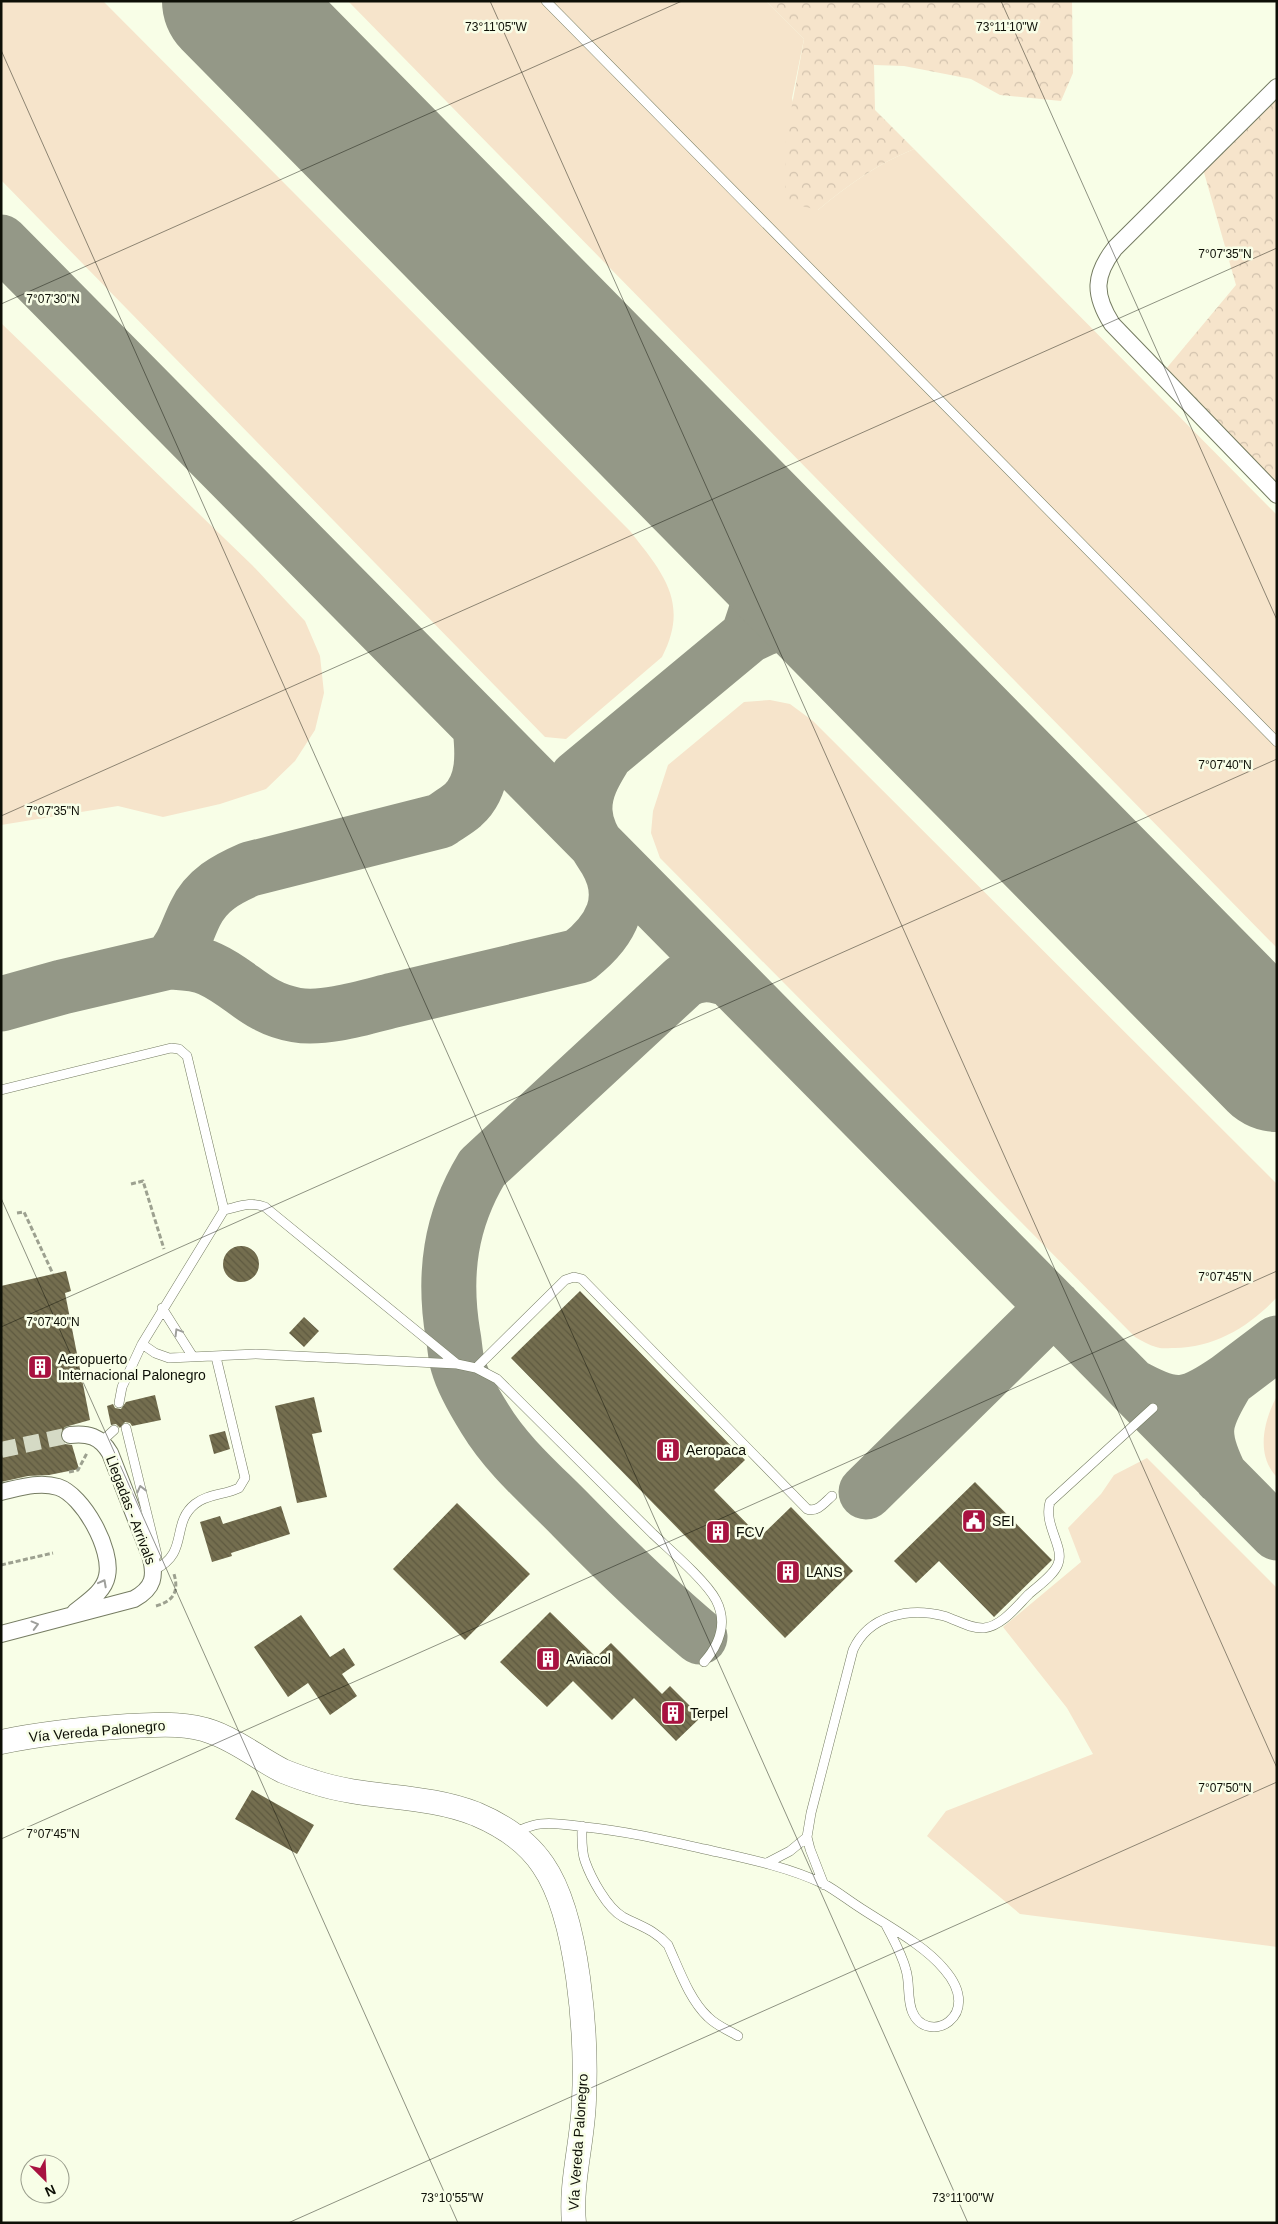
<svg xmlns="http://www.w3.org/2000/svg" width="1278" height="2224" viewBox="0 0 1278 2224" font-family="Helvetica,sans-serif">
  <defs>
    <pattern id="forest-crowns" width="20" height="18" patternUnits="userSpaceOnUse" patternTransform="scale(1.25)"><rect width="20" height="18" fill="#f6e4cb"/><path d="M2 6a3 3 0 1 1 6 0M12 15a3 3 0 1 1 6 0" fill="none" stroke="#d2c2ad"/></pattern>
    <pattern id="building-back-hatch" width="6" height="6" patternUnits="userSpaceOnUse" patternTransform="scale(1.25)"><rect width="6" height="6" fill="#746e4f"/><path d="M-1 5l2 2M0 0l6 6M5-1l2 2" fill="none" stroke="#5e5940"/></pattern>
  </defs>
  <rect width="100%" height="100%" fill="#f8fee7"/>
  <path fill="#f6e4cb" d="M1 1H103L630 531C663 573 690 603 662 657L566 739 545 737 1 180Z
    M348 1H766L804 39 792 98 818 210C848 185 877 164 914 149L1277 515V948Z
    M1 323 252 565 305 621 320 656 324 693 315 730 295 761 266 789 220 804 163 817 118 806 1 825Z
    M770 700 790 704 813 721 1277 1184V1297C1250 1327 1212 1349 1172 1348 1167 1348 1161 1349 1156 1347 1149 1345 1142 1341 1135 1337L660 858 651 833 653 811 668 765 744 702Z
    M1277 1396V1477C1255 1455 1264 1420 1277 1396Z
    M1147 1458 1277 1588V1947L1020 1914 927 1836 946 1811 1093 1754 1067 1708 1003 1627 1081 1562 1068 1528 1101 1494 1114 1475Z"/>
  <path fill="url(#forest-crowns)" d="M766 1H1072L1073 73 1061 101 1000 95 971 79 904 66 874 65 875 110 914 149C877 164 848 185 818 210L785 202 786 138 804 39Z
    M1277 87V495L1160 376 1236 285 1201 162Z"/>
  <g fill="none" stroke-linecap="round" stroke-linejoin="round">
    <path stroke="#949887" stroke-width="55" d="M1 242 1277 1533
      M712 491C735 523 759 553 759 595 759 607 752 623 748 636 756 632 766 627 774 625 801 621 837 632 862 642
      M577 778 748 636
      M169 962C183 963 197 963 210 969 243 984 256 1008 296 1015 325 1020 366 1007 394 1000 455 986 517 971 579 956 611 931 629 899 606 860 596 844 586 831 585 811 584 789 595 772 606 754
      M1 1004 62 987 169 962C185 943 185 935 195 914 206 890 227 879 250 869L440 821C447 816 456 811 463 805 485 785 483 753 480 727
      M1228 1380 1277 1343
      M1132 1386C1176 1410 1187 1408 1228 1380 1203 1421 1199 1433 1221 1477
      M866 1492 1054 1307
      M700 1637C655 1599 614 1559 573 1517 543 1486 508 1457 485 1419 475 1403 463 1383 458 1365 455 1356 455 1345 453 1335 443 1275 450 1221 482 1168L684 981C700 972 714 974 730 980"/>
    <path stroke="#949887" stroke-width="138" d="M231 1 1277 1063"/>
  </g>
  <path fill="url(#building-back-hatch)" d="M223 1264a18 18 0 1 1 36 0a18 18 0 1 1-36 0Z
    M66 1271 71 1291 65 1293 90 1420 65 1427 60 1435 65 1444 72 1445 79 1469 49 1475 28 1476 1 1482V1286Z
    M580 1291 745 1460 714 1490 760 1537 791 1507 853 1571 785 1638 511 1358Z
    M304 1317 319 1331 304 1347 289 1333Z
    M155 1395 161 1420 132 1426 130 1423 125 1422 120 1428 116 1424 111 1425 107 1406 113 1404 115 1408 121 1409 126 1402Z
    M314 1397 322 1432 312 1434 327 1497 297 1503 275 1406Z
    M225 1431 230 1449 214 1454 209 1435Z
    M975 1482 1052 1560 994 1617 939 1561 916 1583 894 1561Z
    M457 1503 530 1574 465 1640 393 1569Z
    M281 1506 290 1534 231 1553 232 1556 212 1562 200 1522 220 1516 223 1524Z
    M550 1612 596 1657 611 1643 662 1694 670 1686 701 1717 676 1741 634 1698 612 1720 573 1681 547 1707 500 1662Z
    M301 1615 330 1657 344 1648 355 1665 342 1674 357 1696 330 1715 308 1683 288 1697 254 1647Z
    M252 1790 314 1825 297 1854 235 1819Z"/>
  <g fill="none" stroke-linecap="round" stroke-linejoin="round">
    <path stroke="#d5dac5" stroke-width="16" stroke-dasharray="16 8" stroke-linecap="butt" d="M1 1450 70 1435"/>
    <defs>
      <path id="lane" d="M546 1 1277 742
        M1 1090 171 1048 179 1049 187 1056 224 1210
        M162 1308 193 1357
        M142 1344 155 1353 169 1358 256 1354 457 1364 476 1368 497 1379C549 1431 601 1482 653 1534 670 1550 706 1581 716 1600 728 1623 719 1645 704 1662
        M476 1368 565 1280 574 1277 582 1279 807 1509C817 1513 825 1502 832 1496
        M119 1403 122 1387 142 1344 224 1210C238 1207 251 1201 265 1207L457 1364
        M126 1428 157 1555
        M102 1441 114 1430
        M154 1570C190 1553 170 1524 195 1504 207 1494 225 1495 239 1488L245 1478 216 1357
        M582 1826C582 1838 581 1850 585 1861 591 1878 607 1908 623 1917 640 1926 655 1930 668 1945 679 1969 689 1999 708 2017 717 2026 728 2030 738 2036
        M515 1832C523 1829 531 1825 540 1824 554 1822 570 1825 585 1827 625 1831 664 1840 704 1849 744 1858 786 1866 824 1884 837 1891 849 1901 862 1909 888 1926 924 1945 944 1969 986 2017 926 2047 912 2011 907 1998 910 1983 906 1970 902 1954 893 1939 886 1925
        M767 1863 790 1851 807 1837
        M824 1885 810 1849 807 1837 811 1813 853 1650C869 1615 909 1607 944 1616 957 1620 970 1629 984 1628 1002 1626 1017 1606 1029 1594 1038 1586 1054 1575 1058 1564 1065 1547 1043 1525 1050 1502L1153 1408"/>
      <path id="street" d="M1277 87 1115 248C1094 275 1093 294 1112 324L1277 495
        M1 1492C19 1488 39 1481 58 1487 83 1495 113 1550 107 1576 104 1592 87 1602 75 1612
        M1 1634 134 1599C154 1588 156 1576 150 1555L110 1453C100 1436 88 1433 70 1435"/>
      <path id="secondary" d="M1 1742C43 1733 86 1729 128 1726 157 1725 185 1722 212 1732 238 1741 259 1759 283 1771 293 1775 304 1779 314 1782 368 1800 423 1793 476 1814 502 1825 527 1841 543 1865 579 1917 587 2037 584 2100 583 2141 570 2182 574 2223"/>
    </defs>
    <use href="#lane" stroke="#757c62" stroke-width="10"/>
    <use href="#street" stroke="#757c62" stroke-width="18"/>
    <use href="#secondary" stroke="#757c62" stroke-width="25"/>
    <path stroke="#9da190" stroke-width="3" stroke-dasharray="5 2.5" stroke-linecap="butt" d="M131 1184 143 1181 164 1249
      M17 1213 24 1212 53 1274
      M69 1472 78 1470 87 1453
      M1 1565 53 1553
      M156 1606C174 1601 179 1591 174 1574"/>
    <use href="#lane" stroke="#fff" stroke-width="9"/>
    <use href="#street" stroke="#fff" stroke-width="16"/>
    <use href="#secondary" stroke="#fff" stroke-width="24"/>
  </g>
  <defs><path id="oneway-chevron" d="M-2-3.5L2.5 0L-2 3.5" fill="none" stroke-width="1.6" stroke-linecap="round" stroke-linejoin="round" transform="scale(1.25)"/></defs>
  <g stroke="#9e9f9b">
    <use href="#oneway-chevron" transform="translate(178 1332) rotate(-121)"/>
    <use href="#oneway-chevron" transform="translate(141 1489) rotate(-104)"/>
    <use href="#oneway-chevron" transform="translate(103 1583) rotate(-62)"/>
    <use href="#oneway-chevron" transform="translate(35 1625) rotate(-15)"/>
  </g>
  <path fill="none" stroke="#0d0f06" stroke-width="1" stroke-opacity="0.45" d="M490 1 1277 1768M1001 1 1277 620M1 50 968 2223M1 304 682 1M1 816 1277 248M1 1198 458 2223M1 1327 1277 759M1 1839 1277 1271M288 2223 1277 1782"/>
  <defs>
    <symbol id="building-square" viewBox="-11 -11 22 22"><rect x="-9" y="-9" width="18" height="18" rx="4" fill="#a81240" stroke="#f8fee7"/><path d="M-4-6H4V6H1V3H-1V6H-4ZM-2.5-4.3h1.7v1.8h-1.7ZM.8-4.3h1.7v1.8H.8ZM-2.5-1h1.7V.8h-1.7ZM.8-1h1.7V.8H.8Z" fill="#fff"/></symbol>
    <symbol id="civic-square" viewBox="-11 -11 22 22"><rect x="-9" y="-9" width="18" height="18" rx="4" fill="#a81240" stroke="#f8fee7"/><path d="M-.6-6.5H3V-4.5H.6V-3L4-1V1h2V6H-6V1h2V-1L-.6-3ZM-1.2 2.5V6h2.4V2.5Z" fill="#fff"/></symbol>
  </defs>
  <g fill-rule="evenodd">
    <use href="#building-square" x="26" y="1353" width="28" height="28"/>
    <use href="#building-square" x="654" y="1436" width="28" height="28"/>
    <use href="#civic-square" x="960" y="1507" width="28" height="28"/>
    <use href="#building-square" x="704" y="1518" width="28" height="28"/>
    <use href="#building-square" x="774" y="1558" width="28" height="28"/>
    <use href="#building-square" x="534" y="1645" width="28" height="28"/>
    <use href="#building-square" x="659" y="1699" width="28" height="28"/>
  </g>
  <g text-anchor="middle" stroke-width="5" stroke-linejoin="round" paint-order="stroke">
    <g font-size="14" fill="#0d0f06" stroke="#f8fee7" text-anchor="start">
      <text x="58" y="1364">Aeropuerto<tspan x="58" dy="16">Internacional Palonegro</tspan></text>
      <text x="686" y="1455">Aeropaca</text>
      <text x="992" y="1526">SEI</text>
      <text x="736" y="1537">FCV</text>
      <text x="806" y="1577">LANS</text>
      <text x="566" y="1664">Aviacol</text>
      <text x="690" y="1718">Terpel</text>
    </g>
    <g font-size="14" fill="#0d0f06" stroke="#f8fee7">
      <text transform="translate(131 1510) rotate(69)" y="5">Llegadas - Arrivals</text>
      <text transform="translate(97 1731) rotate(-5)" y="5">Vía Vereda Palonegro</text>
      <text transform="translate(578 2142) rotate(-86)" y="5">Vía Vereda Palonegro</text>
    </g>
  </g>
  <g font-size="12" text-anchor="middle" fill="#0d0f06" stroke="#f8fee7" stroke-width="5" stroke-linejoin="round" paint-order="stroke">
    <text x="496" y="31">73°11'05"W</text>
    <text x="1007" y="31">73°11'10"W</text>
    <text x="1225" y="258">7°07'35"N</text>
    <text x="53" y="303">7°07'30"N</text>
    <text x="1225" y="769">7°07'40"N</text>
    <text x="53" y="815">7°07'35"N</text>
    <text x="1225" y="1281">7°07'45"N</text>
    <text x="53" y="1326">7°07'40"N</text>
    <text x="1225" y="1792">7°07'50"N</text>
    <text x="53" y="1838">7°07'45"N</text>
    <text x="452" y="2202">73°10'55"W</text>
    <text x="963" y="2202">73°11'00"W</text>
  </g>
  <rect width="1278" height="2224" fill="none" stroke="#0d0f06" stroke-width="5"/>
  <g transform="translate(45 2179) rotate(156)"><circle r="24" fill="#f8fee7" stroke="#9a9e8d"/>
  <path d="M0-4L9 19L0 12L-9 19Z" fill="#a81240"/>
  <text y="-8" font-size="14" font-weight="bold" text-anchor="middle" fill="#0d0f06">N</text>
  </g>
</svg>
